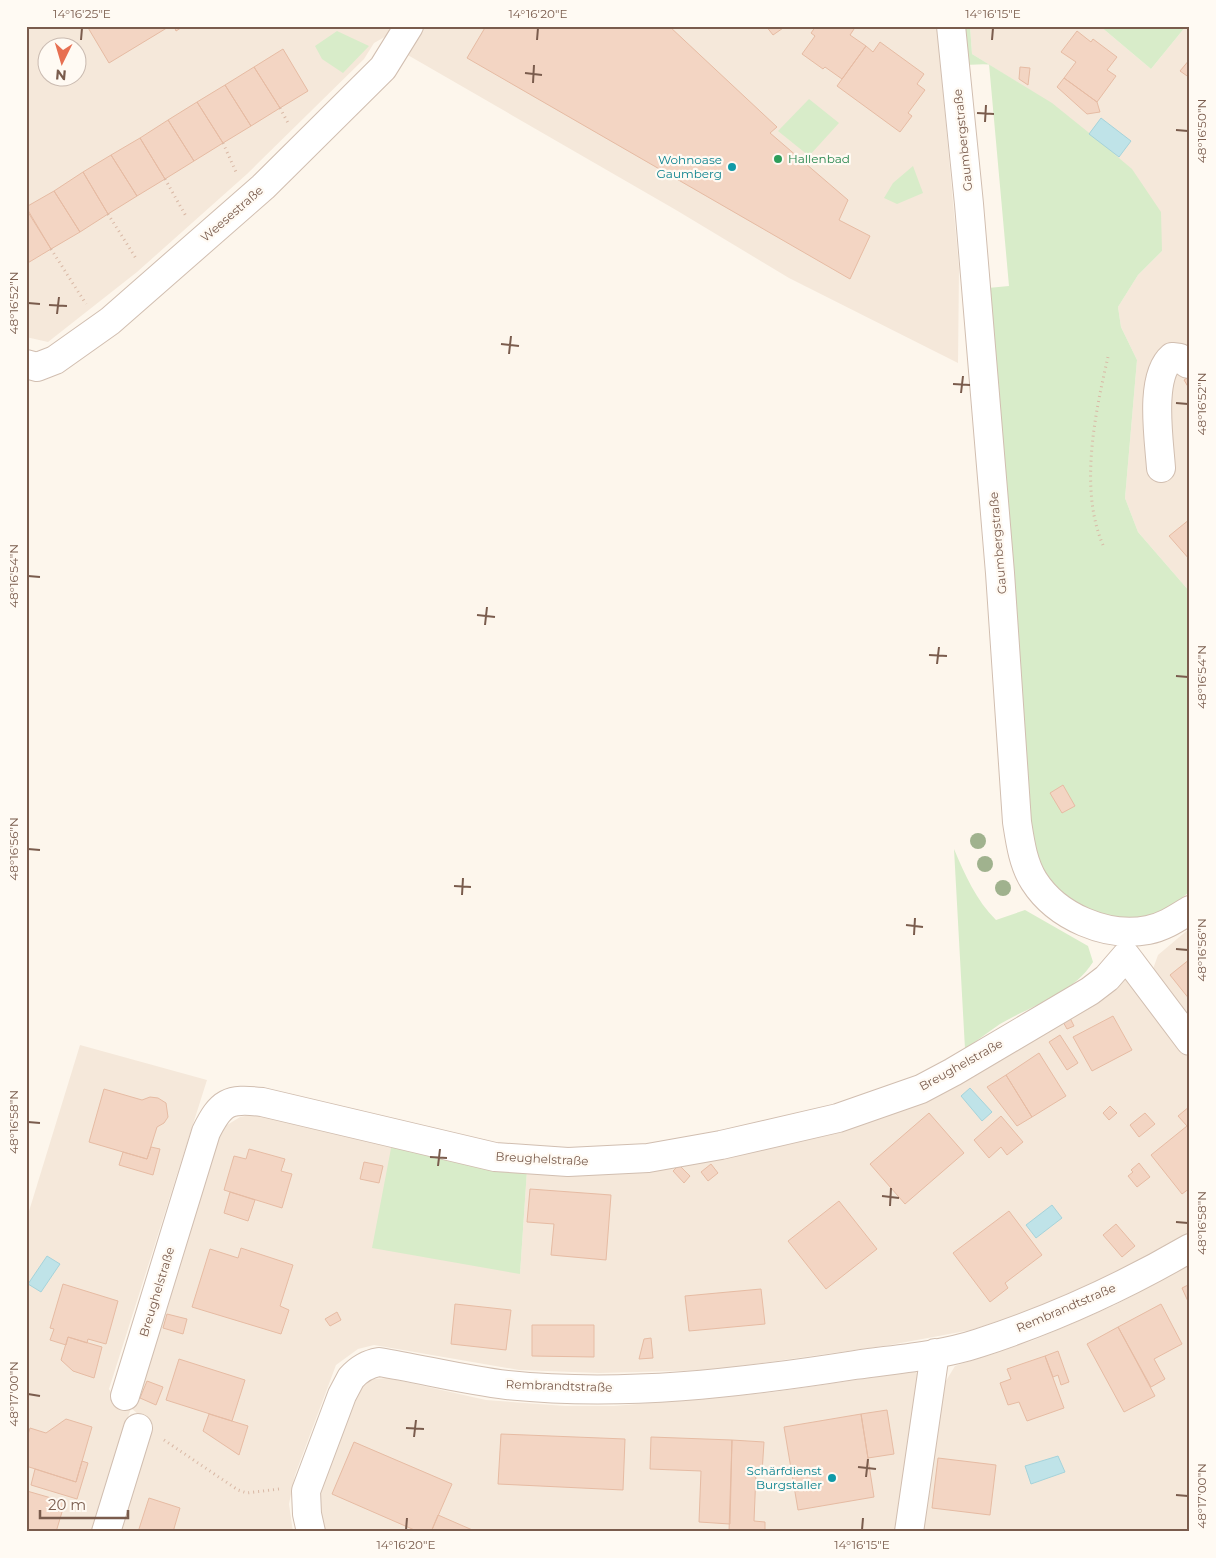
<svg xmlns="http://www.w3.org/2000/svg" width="1216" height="1558" viewBox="0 0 1216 1558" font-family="Montserrat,sans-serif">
  <rect width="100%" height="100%" fill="#fdf6ec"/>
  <path fill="#f5e8da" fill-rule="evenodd" d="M26 26H404L374 43 364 59 247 174 137 272 48 342 26 337ZM48 48H78V78H48Z
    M425 26H937L959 268 958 363 789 278 676 210 406 54Z
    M970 26H1100L1151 69 1186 26H1190V592L1138 532 1125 498 1137 360 1121 327 1118 307 1138 275 1162 251 1089 134 1052 104 972 54Z
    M1190 928V1021L1162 987 1153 969 1158 955Z
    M1125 978 1190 1060V1232L1124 1269 1027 1312 971 1330 890 1345 713 1370 599 1373 519 1370 374 1345 358 1349 336 1365 295 1475 289 1504 293 1532H114L147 1422 131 1408 91 1532H26V1221L80 1045 207 1080 109 1389 118 1403 215 1137 224 1127 240 1117 255 1114 392 1143 520 1274 527 1170 787 1141Z
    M1190 1265V1532H919L941 1389 955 1366 1034 1340 1115 1305Z
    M916 1371 920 1382 899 1532H324L323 1530 318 1491 361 1384 373 1379 388 1378 486 1400 565 1406H614L774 1392Z"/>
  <path fill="#d8ecc9" d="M965 26H970L972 54 1052 103 1119 157 1113 153 1132 169 1161 212 1162 251 1138 275 1118 307 1121 327 1137 360 1125 498 1138 532 1190 592V891C1141 939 1072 921 1040 863 1033 850 1032 830 1028 815L988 288 1009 286 989 64 965 65 963 33Z
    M1100 26H1186L1151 69Z
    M337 31 369 46 343 73 322 59 315 46Z
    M809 99 839 123 809 156 778 131Z
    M913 166 923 193 897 204 884 198 893 183Z
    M954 849C965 875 976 900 996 920L1025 910 1088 946 1093 962C1072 995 1032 1005 1000 1024 988 1032 977 1041 965 1049Z
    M392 1143 527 1170 520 1274 372 1248Z"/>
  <path fill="#bfe3e8" stroke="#a5d3da" d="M1101 118 1131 141 1119 157 1089 134Z
    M970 1088 992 1112 982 1121 961 1096Z
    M1052 1205 1062 1218 1036 1238 1026 1225Z
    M47 1256 60 1264 41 1292 28 1284Z
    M1058 1456 1065 1472 1031 1484 1025 1466Z"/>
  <path fill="#f3d5c3" stroke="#e6bba3" d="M87 26H170L109 63Z
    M174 26H184L176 31Z
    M486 26H669L777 127 770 133 848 200 839 220 870 236 850 279 467 58Z
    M766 26H786L773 35Z
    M816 26H856L850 35 866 46 842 79 825 67 823 69 802 54 815 36 811 33Z
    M1077 31 1091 42 1093 39 1117 57 1107 70 1116 76 1097 102 1064 78 1076 62 1061 52Z
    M880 42 924 74 917 84 925 90 908 113 912 116 900 132 837 86 866 46 873 52Z
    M283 49 308 91 280 108 254 67Z
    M1190 59V78L1180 71Z
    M254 67 280 108 251 126 225 85Z
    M1020 67 1030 68 1028 85 1019 79Z
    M1064 78 1097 102 1100 112 1087 114 1057 87Z
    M225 85 251 126 223 143 197 102Z
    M197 102 223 143 194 161 168 120Z
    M168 120 194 161 165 179 140 138Z
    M140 138 165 179 137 196 111 155Z
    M111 155 137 196 108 214 83 172Z
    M83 172 108 214 80 232 54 191Z
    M54 191 80 232 51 249 26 207Z
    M26 209 51 249 26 264Z
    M1190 376V390L1184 380Z
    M1190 519V560L1169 536Z
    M1063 785 1075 806 1062 813 1050 793Z
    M1190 959V1000L1170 975Z
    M1069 1016 1074 1026 1067 1029 1062 1020Z
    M1113 1016 1132 1050 1092 1071 1073 1037Z
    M1060 1035 1078 1063 1067 1070 1049 1042Z
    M1039 1053 1066 1096 1032 1117 1006 1075Z
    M1006 1075 1032 1117 1017 1126 987 1087Z
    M104 1089 142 1100 150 1097 158 1098 166 1103 168 1117 164 1123 157 1127 147 1159 89 1142Z
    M1110 1106 1117 1113 1109 1120 1103 1113Z
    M1190 1106V1188L1182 1194 1151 1155 1187 1126 1178 1116Z
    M929 1113 964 1153 905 1204 870 1164Z
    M1145 1113 1155 1124 1139 1137 1130 1125Z
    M1001 1116 1023 1142 1007 1155 1001 1147 989 1158 974 1140Z
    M151 1147 160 1149 153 1175 119 1165 123 1152 147 1159Z
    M249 1149 285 1159 281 1171 292 1174 282 1208 224 1190 234 1156 246 1159Z
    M364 1162 383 1166 379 1183 360 1179Z
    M1139 1163 1150 1177 1137 1187 1128 1176 1133 1172 1131 1170Z
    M711 1164 718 1173 708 1181 701 1172Z
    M679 1165 690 1176 684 1183 673 1171Z
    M530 1189 611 1195 606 1260 551 1255 554 1224 527 1222Z
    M230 1192 255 1200 248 1221 224 1213Z
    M839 1201 877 1249 826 1289 788 1241Z
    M1009 1211 1042 1255 1005 1283 1008 1288 990 1302 953 1253Z
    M1116 1224 1135 1246 1122 1257 1103 1235Z
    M241 1248 293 1265 280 1306 289 1310 281 1334 192 1307 210 1249 238 1258Z
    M63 1284 118 1301 106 1344 88 1339 87 1343 68 1337 66 1345 50 1340 54 1329 50 1328Z
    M1190 1284V1306L1182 1288Z
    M761 1289 765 1324 689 1331 685 1296Z
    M455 1304 511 1310 506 1350 451 1344Z
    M1161 1304 1182 1344 1154 1359 1165 1379 1151 1387 1118 1327Z
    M337 1312 341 1320 330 1326 325 1319Z
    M167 1314 187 1319 183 1334 163 1328Z
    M532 1325H594V1357L532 1356Z
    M1118 1327 1155 1396 1124 1412 1087 1344Z
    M68 1337 102 1347 94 1378 73 1371 61 1360Z
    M651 1338 653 1358 639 1359 644 1339Z
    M1058 1351 1069 1382 1061 1385 1058 1375 1053 1377 1045 1356Z
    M1045 1356 1064 1408 1027 1421 1019 1402 1008 1405 1000 1383 1011 1379 1007 1369Z
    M179 1359 245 1380 232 1421 166 1400Z
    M147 1381 163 1387 156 1405 140 1398Z
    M887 1410 894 1454 868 1458 861 1414Z
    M209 1414 248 1426 239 1455 203 1431Z
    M861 1414 874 1497 798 1510 784 1427Z
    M66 1419 92 1427 76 1482 26 1466V1441L30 1428 46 1433Z
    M501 1434 625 1439 623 1490 498 1484Z
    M651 1437 732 1440 730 1524 699 1522 701 1471 650 1469Z
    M732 1440 764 1442 762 1473H756L754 1521 765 1522V1532H729Z
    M354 1442 452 1484 431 1532H419L332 1494Z
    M938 1458 996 1465 990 1515 932 1508Z
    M82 1461 88 1463 77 1499 31 1485 35 1469 76 1482Z
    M27 1491 65 1502 56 1532H26Z
    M149 1498 180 1508 173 1532H138Z
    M438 1515 477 1532H431Z"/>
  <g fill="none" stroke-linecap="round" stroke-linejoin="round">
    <defs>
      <path id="minor" d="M951 26 969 204 1000 573 1017 822C1020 841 1023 864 1034 881 1057 917 1107 938 1148 930 1164 927 1177 918 1190 910
        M26 364 37 367 55 360 110 321 263 187 383 68 409 26
        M1161 468C1159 439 1149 377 1172 357L1180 358 1188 364
        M1126 956 1190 1041
        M125 1396 206 1132C221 1102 228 1098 262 1102L495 1157 568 1162 648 1158 721 1145 838 1118 921 1089 953 1072 1090 991 1107 978 1126 956
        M106 1532 138 1428
        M311 1532 307 1514 306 1491 342 1395 351 1378C359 1369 367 1364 379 1362 422 1369 464 1380 507 1385 623 1397 741 1383 855 1365 896 1359 940 1356 979 1343 1053 1319 1123 1287 1190 1248
        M909 1532 935 1353"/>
    </defs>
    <use href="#minor" stroke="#d1beb0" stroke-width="30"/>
    <path stroke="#d9b8a5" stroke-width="3" stroke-dasharray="1 4" stroke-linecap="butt" d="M280 108 288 123
      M223 143 236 172
      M165 179 187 218
      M108 214 137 260
      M51 249 86 304
      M1103 545C1079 490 1095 413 1108 357
      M164 1440 238 1490 247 1493 279 1489"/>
    <use href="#minor" stroke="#fff" stroke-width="28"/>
  </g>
  <g fill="#a0b28e">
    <circle cx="978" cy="841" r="8"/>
    <circle cx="985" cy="864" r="8"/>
    <circle cx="1003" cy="888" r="8"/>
  </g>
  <path fill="none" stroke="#7a5c4d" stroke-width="2" d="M81 40 82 28M537 40 538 28M992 40 993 28M525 73 542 75M533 83 534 65M977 113 994 114M985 122 986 105M1176 130 1188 131M28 303 40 304M49 305 67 306M57 314 59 297M501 344 519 346M509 354 511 336M953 384 970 385M961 393 963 376M1176 403 1188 404M28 576 40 577M477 615 495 617M485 625 487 607M929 655 947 656M937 664 939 647M1176 676 1188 677M28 849 40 850M454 886 471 887M462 895 463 878M906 925 923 927M914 935 915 918M1176 949 1188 950M28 1122 40 1123M430 1157 447 1158M438 1166 440 1149M882 1196 899 1198M890 1206 891 1188M1176 1222 1188 1223M28 1394 40 1396M406 1428 424 1429M414 1437 416 1420M858 1467 876 1469M866 1477 868 1459M1176 1495 1188 1496M406 1530 407 1518M862 1530 863 1518"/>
  <circle fill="#2e9e5b" stroke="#fffaf3" stroke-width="2" cx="778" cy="159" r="5"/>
  <g fill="#0f9aa8" stroke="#fffaf3" stroke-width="2">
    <circle cx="732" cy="167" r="5"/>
    <circle cx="832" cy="1478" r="5"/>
  </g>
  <g text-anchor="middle" stroke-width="4.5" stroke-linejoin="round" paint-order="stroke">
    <g font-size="12" fill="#7a5c4d" stroke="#fffaf3">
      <text transform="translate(963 140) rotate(-96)" y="4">Gaumbergstraße</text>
      <text transform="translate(232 214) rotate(-41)" y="4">Weesestraße</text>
      <text transform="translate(998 543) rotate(-95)" y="4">Gaumbergstraße</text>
      <text transform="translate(961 1065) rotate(-29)" y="4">Breughelstraße</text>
      <text transform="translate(542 1159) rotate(3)" y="4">Breughelstraße</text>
      <text transform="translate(157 1292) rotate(-73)" y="4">Breughelstraße</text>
      <text transform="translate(1066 1308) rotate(-23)" y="4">Rembrandtstraße</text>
      <text transform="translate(559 1386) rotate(2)" y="4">Rembrandtstraße</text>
    </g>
    <g font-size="12" fill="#27864d" stroke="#fffaf3" text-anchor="start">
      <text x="788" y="163">Hallenbad</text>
    </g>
    <g font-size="12" fill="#0d838f" stroke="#fffaf3" text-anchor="end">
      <text x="722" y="164">Wohnoase<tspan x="722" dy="14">Gaumberg</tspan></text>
      <text x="822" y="1475">Schärfdienst<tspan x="822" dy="14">Burgstaller</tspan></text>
    </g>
  </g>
  <rect width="1216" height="1558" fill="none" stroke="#fffaf3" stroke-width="55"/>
  <g transform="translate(62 62) rotate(185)"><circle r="24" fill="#fffaf3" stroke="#cabbb1"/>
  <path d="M0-4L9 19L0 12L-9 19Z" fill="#e76f51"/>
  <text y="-8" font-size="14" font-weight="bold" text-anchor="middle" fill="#7a5c4d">N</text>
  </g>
  <path d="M40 1510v8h88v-8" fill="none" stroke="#7a5c4d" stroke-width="2.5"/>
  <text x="48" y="1510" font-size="15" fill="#7a5c4d" stroke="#fffaf3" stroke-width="4" paint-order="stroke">20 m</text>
  <rect x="28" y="28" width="1160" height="1502" fill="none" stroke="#7a5c4d" stroke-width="2"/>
  <g font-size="12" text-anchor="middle" fill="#7a5c4d">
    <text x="82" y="18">14°16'25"E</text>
    <text x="538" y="18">14°16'20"E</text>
    <text x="993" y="18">14°16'15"E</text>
    <text transform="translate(1202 131) rotate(-90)" y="4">48°16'50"N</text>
    <text transform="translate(14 303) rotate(-90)" y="4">48°16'52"N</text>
    <text transform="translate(1202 404) rotate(-90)" y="4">48°16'52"N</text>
    <text transform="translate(14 576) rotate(-90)" y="4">48°16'54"N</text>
    <text transform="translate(1202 677) rotate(-90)" y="4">48°16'54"N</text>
    <text transform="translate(14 849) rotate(-90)" y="4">48°16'56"N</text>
    <text transform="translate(1202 950) rotate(-90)" y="4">48°16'56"N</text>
    <text transform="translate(14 1122) rotate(-90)" y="4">48°16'58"N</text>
    <text transform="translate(1202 1223) rotate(-90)" y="4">48°16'58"N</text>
    <text transform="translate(14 1394) rotate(-90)" y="4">48°17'00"N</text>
    <text transform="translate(1202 1496) rotate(-90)" y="4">48°17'00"N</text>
    <text x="406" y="1549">14°16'20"E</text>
    <text x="862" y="1549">14°16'15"E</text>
  </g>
</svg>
